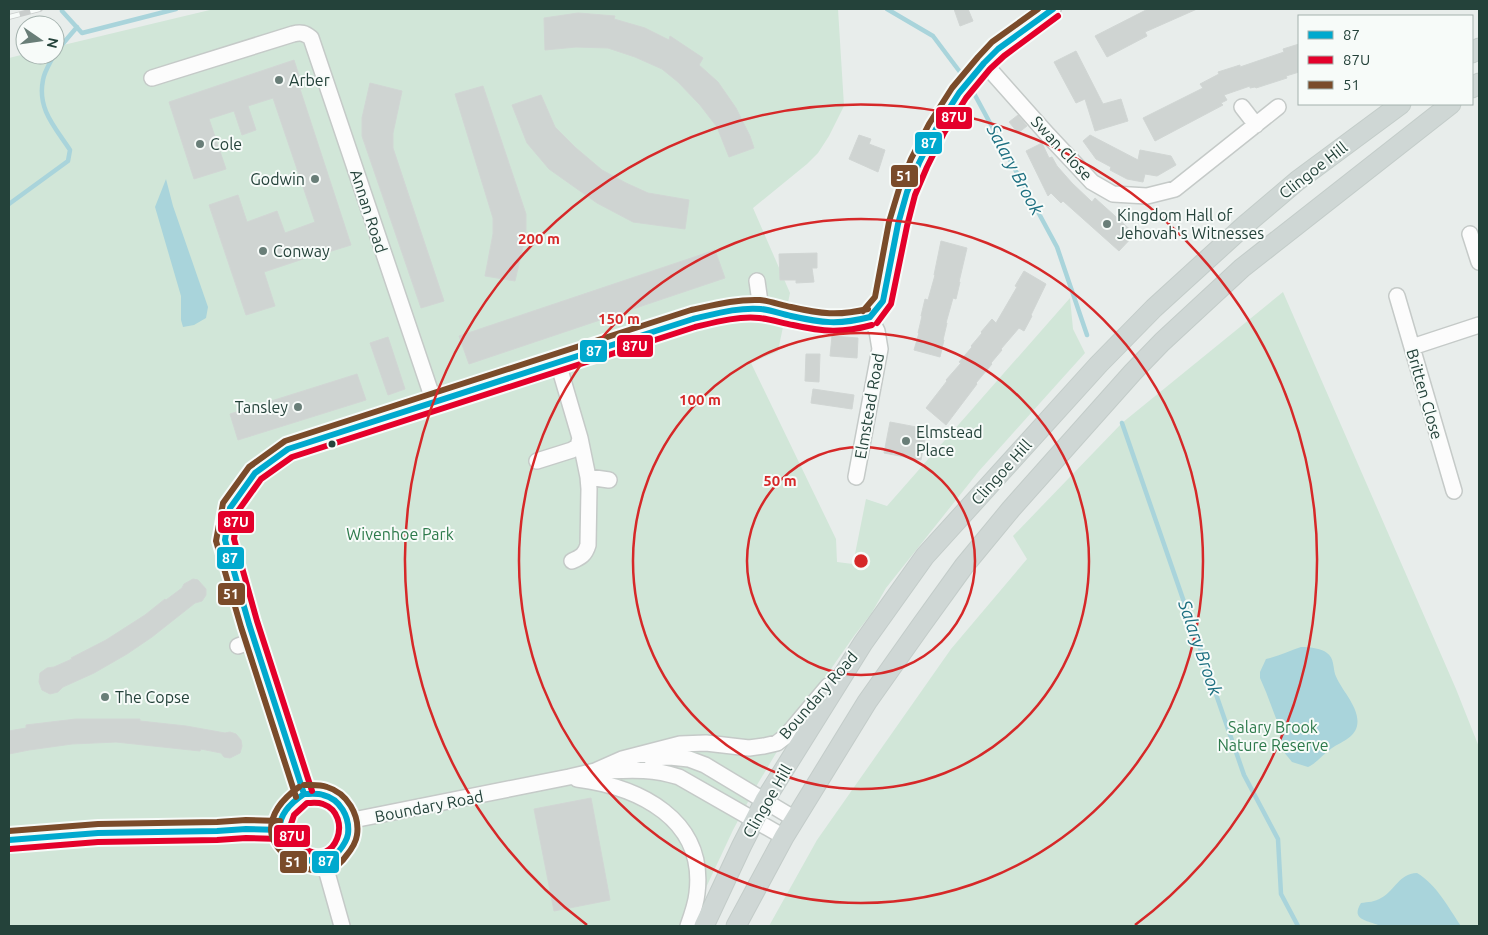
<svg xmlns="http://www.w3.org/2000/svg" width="1488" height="935" viewBox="0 0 1488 935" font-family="Ubuntu,sans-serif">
  <rect width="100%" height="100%" fill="#e8edeb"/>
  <path fill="#d1e6d8" d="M214 9H838L844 106 829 136 818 153 807 164 753 208 790 293 778 351 751 363 836 539 837 562 853 564 866 499 887 506 1070 298 1073 329 1085 353 979 471 886 588 871 614 854 636 800 713 757 785 733 830 688 926H9V58L25 54V55H55V47Z
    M1283 292 1456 689 1479 747V926H769L817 840 951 649 1027 559 1013 536 1122 423Z"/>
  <path fill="#a9d4db" d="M166 179 173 206 208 307 206 318 194 325 183 327 181 320V296L155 207Z
    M1301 647C1309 647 1321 648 1327 653 1334 658 1333 666 1335 674 1340 689 1361 708 1357 726 1354 738 1341 742 1332 748 1323 754 1317 763 1308 767L1292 762 1283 751 1277 721 1266 692 1260 678V672L1266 659C1279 656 1289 651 1301 647Z
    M1417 873C1437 885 1448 907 1461 926H1380C1368 920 1350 921 1361 903 1368 902 1375 902 1381 898 1396 890 1398 874 1417 873Z"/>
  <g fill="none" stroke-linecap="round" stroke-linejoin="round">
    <path stroke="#a9d4db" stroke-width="4.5" d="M887 9 933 36 966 80
      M62 11 82 33 176 9
      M55 53 77 27
      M970 86 1057 247 1087 335
      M9 204 68 161 70 150C55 127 37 109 43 80 44 72 50 63 54 55
      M1122 423 1244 775 1278 839 1281 894 1298 926"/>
  </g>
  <path fill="#cfd4d2" stroke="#d1d6d4" d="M954 9H968L973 21 960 26Z
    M1148 9H1197L1145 32 1147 36 1107 57 1095 36Z
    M578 13 615 16 614 19 645 28 669 40 670 36 703 58 699 65 718 82 736 108 750 136 754 148 729 157 717 127 700 105 678 82 662 69 635 57 608 48 576 47 545 50 544 18Z
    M1299 44V72L1286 76 1287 78 1256 88 1255 87 1250 88V86L1224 95 1227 100 1221 103 1223 105 1155 141 1143 118 1203 88 1200 84 1219 74 1218 72 1240 65V67L1284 52 1283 49Z
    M1076 51 1103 104 1121 99 1128 121 1095 131 1085 99 1076 103 1054 62Z
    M294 60 303 88 300 89 351 245 325 253 324 252 264 272 275 306 246 315 209 205 238 195 247 222 277 211 285 233 315 222 273 98 248 106 256 130 242 135 234 111 209 119 226 169 194 179 169 102Z
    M370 83 402 91 393 133V148L444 301 421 308 362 136V118Z
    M483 86 526 214V234L515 281 485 276 493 234V218L455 94Z
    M541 95 555 127 576 148 602 170 626 183 648 193 689 200 685 229 633 222 597 203 549 169 527 143 512 105Z
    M1018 115 1027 126 1018 133 1009 122Z
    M859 135 871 139 869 144 885 150 878 172 849 159Z
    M1090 135 1138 160 1140 150 1171 156 1176 165 1157 176 1145 174 1143 182 1127 179 1110 170 1111 167 1096 159 1083 141Z
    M1042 143 1049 158 1052 157 1057 166 1072 183 1092 202 1095 198 1135 234 1119 251 1063 201 1061 203 1051 193 1048 196 1026 151Z
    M941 241 967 248 959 282H960L956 299 953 298 946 323H947L943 340H944L940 357 914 350 919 333H918L922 316H921L925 299 928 300 935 275H934Z
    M715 250 725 278 469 364 459 336Z
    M817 253V268H812L814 282 796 283V280H780L779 254Z
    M1024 271 1046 284 1031 315 1032 316 1024 331 1019 328 1001 349 1002 350 991 363 992 364 976 383 977 384 946 425 926 408 947 381 946 380 961 363 959 362 972 347 971 346 982 333 981 332 992 319 996 323 1017 287 1015 286Z
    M832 336 858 338 857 358 830 356Z
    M388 337 405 389 388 395 370 343Z
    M806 354H820L819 382 805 381Z
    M357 374 366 400 238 440 230 414Z
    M813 389 854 395 852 409 811 403Z
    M890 422 927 429 921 460 884 453Z
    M193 579 198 580 206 589V595L202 601 195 603 152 637 127 654 94 673 63 687 58 692 50 694 42 690 39 682 40 673 47 668 54 667 72 659 71 658 106 640 145 615 165 599 166 600 182 588 184 584Z
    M76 719H140V721L186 726 225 733 230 732 236 734 241 740 242 746 240 753 230 758 224 757 221 753 201 749 200 751 116 742 72 744 29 750 9 754V731L26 728V725Z
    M591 798 610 900 554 911 534 809Z"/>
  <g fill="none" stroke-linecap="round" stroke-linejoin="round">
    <defs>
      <path id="minor" d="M984 63 1048 135 1092 182 1113 194 1147 196 1175 189 1278 107
        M152 78 293 34C301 32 305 33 311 38L434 402
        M1242 107 1256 125
        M1470 234 1479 262
        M757 281 761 309
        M1397 296 1454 491
        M870 317 883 301 898 224 907 192 919 163 936 129 959 93 984 63 998 49 1053 9
        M1412 347 1479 325
        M537 461 572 450 578 446 580 438 558 363
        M588 477 609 480
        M856 477 880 349 877 331 870 317
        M572 561C581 557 585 555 588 545L589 489 588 477 580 438
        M238 646 255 640
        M651 758 670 757 689 759 705 765 795 819
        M602 771C629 770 652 768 679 777L784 837
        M577 779C639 787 706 819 697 893 696 904 692 915 688 926
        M304 794 249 624 225 540 230 508 255 473 288 449 693 319 731 310 761 309 809 320 835 323 851 322 870 317
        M304 794C312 794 320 793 327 796 342 802 350 819 348 834 347 840 343 846 339 851 336 855 330 861 324 862 308 866 283 847 280 831 280 829 281 825 281 823 285 809 292 802 304 794Z
        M348 821 569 777 595 771 622 759 680 744 706 743 749 748 764 746 777 743 786 736 828 686
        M9 840 98 833 217 831 246 829 280 830
        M324 862 342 926"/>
      <path id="major" d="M1472 53 1479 48
        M1472 88 1479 83
        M704 926 742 845 765 800 863 643 925 556 1099 364 1154 308 1244 226 1297 181 1401 104
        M736 926 784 837 867 702 920 627 964 566 1011 509 1133 372 1162 342 1242 268 1451 104"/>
    </defs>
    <use href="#minor" stroke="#c5cac8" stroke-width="18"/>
    <use href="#major" stroke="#c3ccc9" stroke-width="21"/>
    <use href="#minor" stroke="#fcfcfc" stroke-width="15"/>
    <use href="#major" stroke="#cfd7d5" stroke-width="19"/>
    <defs>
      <path id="rail" d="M9 17 40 9"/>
    </defs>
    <use href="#rail" stroke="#c9cdcc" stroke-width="5.5"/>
    <use href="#rail" stroke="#f7fbf9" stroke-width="4" stroke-dasharray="11" stroke-linecap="butt"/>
    <defs>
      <path id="bus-1" d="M870 317 883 301 898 224 907 192 919 163 936 129 959 93 984 63 998 49 1053 9
        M304 794 249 624 225 540 230 508 255 473 288 449 693 319C715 314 738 307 761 309 771 310 781 314 791 316 822 323 839 325 870 317
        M304 794C310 794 317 793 323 795 340 799 350 817 348 834 347 840 343 846 339 851 335 856 330 861 324 862 309 865 282 848 280 831 278 815 292 802 304 794Z
        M9 840 98 833 217 831 246 829 280 830"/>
      <path id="bus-2" d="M877 323 891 304 907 226 915 195 927 167 944 133 966 98 990 69 1004 56 1058 16
        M312 791 257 621 234 539 238 511 261 479 292 457 695 327C716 322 738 316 759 318 770 319 782 323 793 325 823 332 843 333 872 325
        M307 803C312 803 318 802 323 804 354 815 336 870 304 848 297 843 292 838 289 830L294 815Z
        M10 849 98 842 217 840 246 838 280 839"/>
      <path id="bus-3" d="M863 311 875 297 889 222 899 189 911 159 929 124 952 88 978 57 992 42 1038 9
        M299 787C285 797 271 812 271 830 272 853 308 877 329 870 336 867 342 862 346 856 351 850 356 843 357 835 360 815 347 793 327 787 319 784 312 785 304 785
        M296 797 241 627 216 541 223 503 249 467 285 441 691 310C714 305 736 299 760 300 770 301 781 305 791 307 821 314 838 316 868 309
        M9 831 98 824 217 822 246 820 280 821"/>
    </defs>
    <use href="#bus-1" stroke="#f7fbf9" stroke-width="10"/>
    <use href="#bus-2" stroke="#f7fbf9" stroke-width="10"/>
    <use href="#bus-3" stroke="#f7fbf9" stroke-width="10"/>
    <use href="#bus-1" stroke="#00a9ce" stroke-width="6"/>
    <use href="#bus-2" stroke="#e4002b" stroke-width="6"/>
    <use href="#bus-3" stroke="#7a4b2a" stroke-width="6"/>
  </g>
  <g fill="none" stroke="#d62828" stroke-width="2.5">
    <circle cx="861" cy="561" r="114"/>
    <circle cx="861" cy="561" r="228"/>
    <circle cx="861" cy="561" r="342"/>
    <path d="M587 925A456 456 0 1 1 1135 925"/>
  </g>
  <g fill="#697e78" stroke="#f7fbf9" stroke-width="2">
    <circle cx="279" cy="80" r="5"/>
    <circle cx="200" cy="144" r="5"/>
    <circle cx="315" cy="179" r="5"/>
    <circle cx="1107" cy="224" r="5"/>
    <circle cx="263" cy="251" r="5"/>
    <circle cx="298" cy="407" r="5"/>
    <circle cx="906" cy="441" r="5"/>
    <circle cx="105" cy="697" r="5"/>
  </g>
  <circle fill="#24423a" stroke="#f7fbf9" stroke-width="2" cx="332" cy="444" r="4.5"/>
  <g text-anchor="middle" stroke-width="4" stroke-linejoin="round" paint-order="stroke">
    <g font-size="16" fill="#24423a" stroke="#f7fbf9" text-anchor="start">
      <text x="289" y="86">Arber</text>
      <text x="210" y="150">Cole</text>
      <text x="305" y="185" text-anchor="end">Godwin</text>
      <text x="1117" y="221">Kingdom Hall of<tspan x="1117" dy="18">Jehovah's Witnesses</tspan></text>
      <text x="273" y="257">Conway</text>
      <text x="288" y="413" text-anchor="end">Tansley</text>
      <text x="916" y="438">Elmstead<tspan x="916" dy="18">Place</tspan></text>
      <text x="115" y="703">The Copse</text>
    </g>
    <g font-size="16" fill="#24423a" stroke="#f7fbf9">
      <text transform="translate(1062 148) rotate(47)" y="6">Swan Close</text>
      <text transform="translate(1313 170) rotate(-38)" y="6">Clingoe Hill</text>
      <text transform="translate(369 211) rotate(72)" y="6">Annan Road</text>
      <text transform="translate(1425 394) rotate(74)" y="6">Britten Close</text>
      <text transform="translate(869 406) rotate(-80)" y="6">Elmstead Road</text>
      <text transform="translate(1001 472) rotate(-48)" y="6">Clingoe Hill</text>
      <text transform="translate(818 695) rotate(-49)" y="6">Boundary Road</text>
      <text transform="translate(767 801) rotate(-60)" y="6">Clingoe Hill</text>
      <text transform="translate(429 806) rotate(-11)" y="6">Boundary Road</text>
    </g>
    <g font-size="16" fill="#2d7a4b" stroke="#f7fbf9">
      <text x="400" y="540">Wivenhoe Park</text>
      <text x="1273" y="733">Salary Brook<tspan x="1273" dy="18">Nature Reserve</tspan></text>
    </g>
    <g font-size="18" font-style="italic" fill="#1c6f80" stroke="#f7fbf9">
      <text transform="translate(1015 170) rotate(62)" y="6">Salary Brook</text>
      <text transform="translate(1200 648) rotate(71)" y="6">Salary Brook</text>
    </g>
  </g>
  <circle cx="861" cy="561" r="8" fill="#d62828" stroke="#f7fbf9" stroke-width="2.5"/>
  <g font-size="15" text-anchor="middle" font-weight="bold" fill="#d62828" stroke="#f7fbf9" stroke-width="4" stroke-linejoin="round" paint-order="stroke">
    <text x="539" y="244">200 m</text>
    <text x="619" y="324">150 m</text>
    <text x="700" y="405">100 m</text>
    <text x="780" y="486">50 m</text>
  </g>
  <g stroke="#f7fbf9" stroke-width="2">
    <rect x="935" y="106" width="38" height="24" rx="5" fill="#e4002b"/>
    <rect x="914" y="131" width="29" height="24" rx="5" fill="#00a9ce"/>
    <rect x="890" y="164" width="29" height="24" rx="5" fill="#7a4b2a"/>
    <rect x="616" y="334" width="38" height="24" rx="5" fill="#e4002b"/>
    <rect x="579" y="339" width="29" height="24" rx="5" fill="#00a9ce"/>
    <rect x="217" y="510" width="38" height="24" rx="5" fill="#e4002b"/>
    <rect x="216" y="546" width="29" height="24" rx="5" fill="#00a9ce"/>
    <rect x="217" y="582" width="29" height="24" rx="5" fill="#7a4b2a"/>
    <rect x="273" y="824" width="38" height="24" rx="5" fill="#e4002b"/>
    <rect x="311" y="850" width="29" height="24" rx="5" fill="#00a9ce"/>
    <rect x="279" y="850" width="29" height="24" rx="5" fill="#7a4b2a"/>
  </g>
  <g font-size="14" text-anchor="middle" font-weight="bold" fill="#fff">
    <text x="954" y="122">87U</text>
    <text x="929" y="148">87</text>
    <text x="904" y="181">51</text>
    <text x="635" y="351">87U</text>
    <text x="594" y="356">87</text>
    <text x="236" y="527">87U</text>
    <text x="230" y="563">87</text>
    <text x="231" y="599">51</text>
    <text x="292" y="841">87U</text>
    <text x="326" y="866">87</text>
    <text x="293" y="867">51</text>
  </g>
  <rect width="1488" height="935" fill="none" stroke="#24423a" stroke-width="20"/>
  <rect x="1298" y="15" width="175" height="90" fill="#f7fbf9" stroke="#a3b1ad"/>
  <rect x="1308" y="31" width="25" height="8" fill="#00a9ce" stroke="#a3b1ad"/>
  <text x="1343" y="40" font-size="15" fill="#24423a">87</text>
  <rect x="1308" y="56" width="25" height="8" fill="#e4002b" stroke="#a3b1ad"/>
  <text x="1343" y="65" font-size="15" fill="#24423a">87U</text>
  <rect x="1308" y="81" width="25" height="8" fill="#7a4b2a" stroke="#a3b1ad"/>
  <text x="1343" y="90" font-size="15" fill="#24423a">51</text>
  <g transform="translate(40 40) rotate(103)"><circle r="24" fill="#f7fbf9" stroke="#a3b1ad"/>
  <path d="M0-4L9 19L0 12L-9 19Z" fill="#697e78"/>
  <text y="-8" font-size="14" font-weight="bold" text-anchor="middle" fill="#24423a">N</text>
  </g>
</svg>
